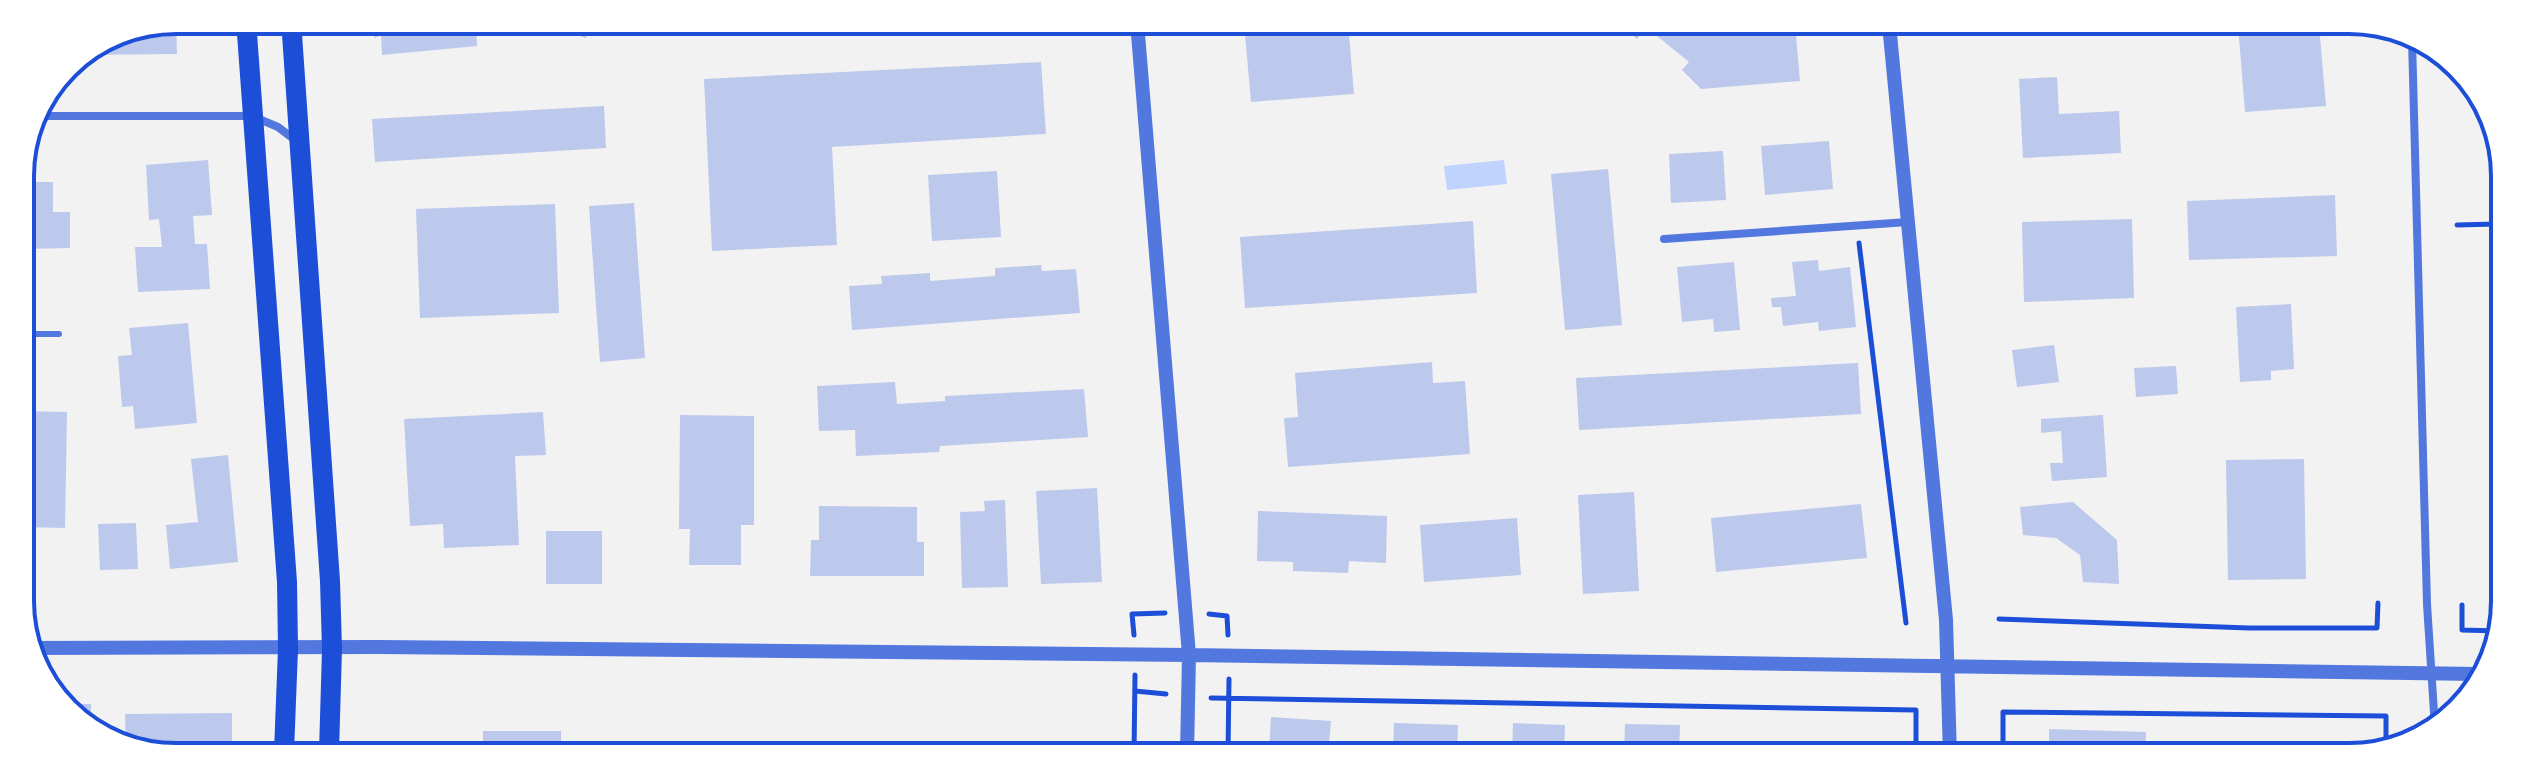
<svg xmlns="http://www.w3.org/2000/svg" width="2525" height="777" viewBox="0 0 2525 777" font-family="'Open Sans',sans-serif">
  <rect width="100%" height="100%" fill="#f2f2f2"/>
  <path fill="#bfd3fe" d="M1504 160 1507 184 1447 190 1444 166Z"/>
  <path fill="#bdc9ec" d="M176 20 177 54 81 55 117 32Z
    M367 20 476 21 477 46 382 55 381 35 375 38Z
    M533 21H590L586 38Z
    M1244 23H1348L1354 94 1251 102Z
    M1620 23 1795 24 1800 81 1701 89 1682 70 1689 62 1646 27 1637 39Z
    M2238 25H2319L2326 106 2245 112Z
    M1041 62 1046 134 832 147 837 245 712 251 704 79Z
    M2057 77 2059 114 2119 111 2121 153 2023 158 2019 79Z
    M604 106 606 148 375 162 372 119Z
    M1829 141 1833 189 1765 195 1761 146Z
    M1723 151 1726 200 1671 203 1669 154Z
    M208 160 212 215 193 216 195 244H207L210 289 138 292 135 247H162L159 219 149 220 146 165Z
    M1608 169 1622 325 1565 330 1551 174Z
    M997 171 1001 237 932 241 928 175Z
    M20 182H53V212H70V248L26 249V292H21Z
    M2335 195 2337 256 2189 260 2187 201Z
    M634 203 645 358 600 362 589 206Z
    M555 204 559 313 420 318 416 209Z
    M2132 219 2134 298 2024 302 2022 222Z
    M1473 221 1477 293 1245 308 1240 237Z
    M1818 260 1819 271 1850 267 1856 327 1819 331 1818 322 1783 326 1781 307H1772L1771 298 1796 296 1792 262Z
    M1734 262 1740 330 1714 332 1713 319 1682 322 1677 267Z
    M1041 265 1042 271 1076 269 1080 313 852 330 849 286 882 284 881 276 930 273V281L995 276V268Z
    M2291 304 2294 369 2271 371V380L2240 382 2236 307Z
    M188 323 197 423 135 429 133 406 122 407 118 356 132 355 129 328Z
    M2054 345 2059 382 2017 387 2012 350Z
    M1432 362 1433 383 1465 381 1470 454 1288 467 1284 418 1298 417 1295 373Z
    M1858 363 1861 414 1579 430 1576 378Z
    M2176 366 2178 394 2136 397 2134 368Z
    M895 382 897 404 945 401V396L1084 389 1088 437 940 446 939 452 856 456 855 430 819 431 817 386Z
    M22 411 67 412 65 528 22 527V487H31V460H22Z
    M543 412 546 455 515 456 519 545 444 548 443 524 410 526 404 419Z
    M680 415 754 416V525H741V565H689L690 529H679Z
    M2103 415 2107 477 2052 481 2050 463H2063L2061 431 2041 433V419Z
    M228 455 238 562 170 569 166 525 198 522 191 459Z
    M2304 459 2306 579 2228 580 2226 460Z
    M1097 488 1102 582 1041 584 1036 491Z
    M1634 492 1639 591 1583 594 1578 495Z
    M1005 500 1008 587 962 588 960 512 985 511 984 501Z
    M2073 502 2117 540 2119 584 2083 582 2080 555 2056 538 2023 535 2020 507Z
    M1861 504 1867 558 1716 572 1711 518Z
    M819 506 917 507V542H924V576H810L811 540H819Z
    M1258 511 1387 516 1386 563 1349 561 1348 573 1293 571V562L1257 561Z
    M1517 518 1521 575 1424 582 1420 525Z
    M136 523 138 569 100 570 98 524Z
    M546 531H602V584H546Z
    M59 704H91V724Z
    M232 713V752H136L126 745 125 714Z
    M1271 717 1331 721 1329 744H1320V754H1269Z
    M1394 723 1458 725 1457 755H1393Z
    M1513 723 1565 725 1564 755H1512Z
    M1625 724 1680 725 1679 755H1624Z
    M2049 729 2146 732 2145 756H2049Z
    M483 731H561V753H483Z
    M655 742 734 746V753H654Z
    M742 744 861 751V753H742Z
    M2225 747 2348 750V757L2225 756Z"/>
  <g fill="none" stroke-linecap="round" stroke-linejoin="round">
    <path stroke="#1d4ed8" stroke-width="5" d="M2457 225 2497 224 2502 257
      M1859 243 1906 623
      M2462 605V630L2500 631
      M1209 614 1227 616 1228 635
      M1999 619 2249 628H2377L2378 603
      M1134 635 1132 614 1165 613
      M1135 691 1166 694
      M1211 698 1916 710V756
      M1134 754 1135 675
      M1228 754 1229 679
      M2003 756V712L2386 716V746"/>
    <path stroke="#5277de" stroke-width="6" d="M21 334H59"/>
    <path stroke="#5277de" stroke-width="8" d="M2412 39 2427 604 2435 728
      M34 116H252L278 127 295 140
      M1664 239 1908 222"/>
    <path stroke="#5277de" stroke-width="14" d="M1137 22 1189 655 1187 754
      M1889 24 1946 620 1950 756
      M31 648 380 647 1189 655 2478 674"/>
    <path stroke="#1d4ed8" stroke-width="20" d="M246 20 287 582 288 649 284 752
      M291 20 330 581 332 649 329 752"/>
  </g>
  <path d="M0 0H2525V777H0ZM176 34H2349A142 142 0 0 1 2491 176V601A142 142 0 0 1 2349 743H176A142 142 0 0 1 34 601V176A142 142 0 0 1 176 34Z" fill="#fff" fill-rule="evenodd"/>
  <path fill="none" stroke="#1d4ed8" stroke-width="4" d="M176 34H2349A142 142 0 0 1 2491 176V601A142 142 0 0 1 2349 743H176A142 142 0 0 1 34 601V176A142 142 0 0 1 176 34Z"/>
</svg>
